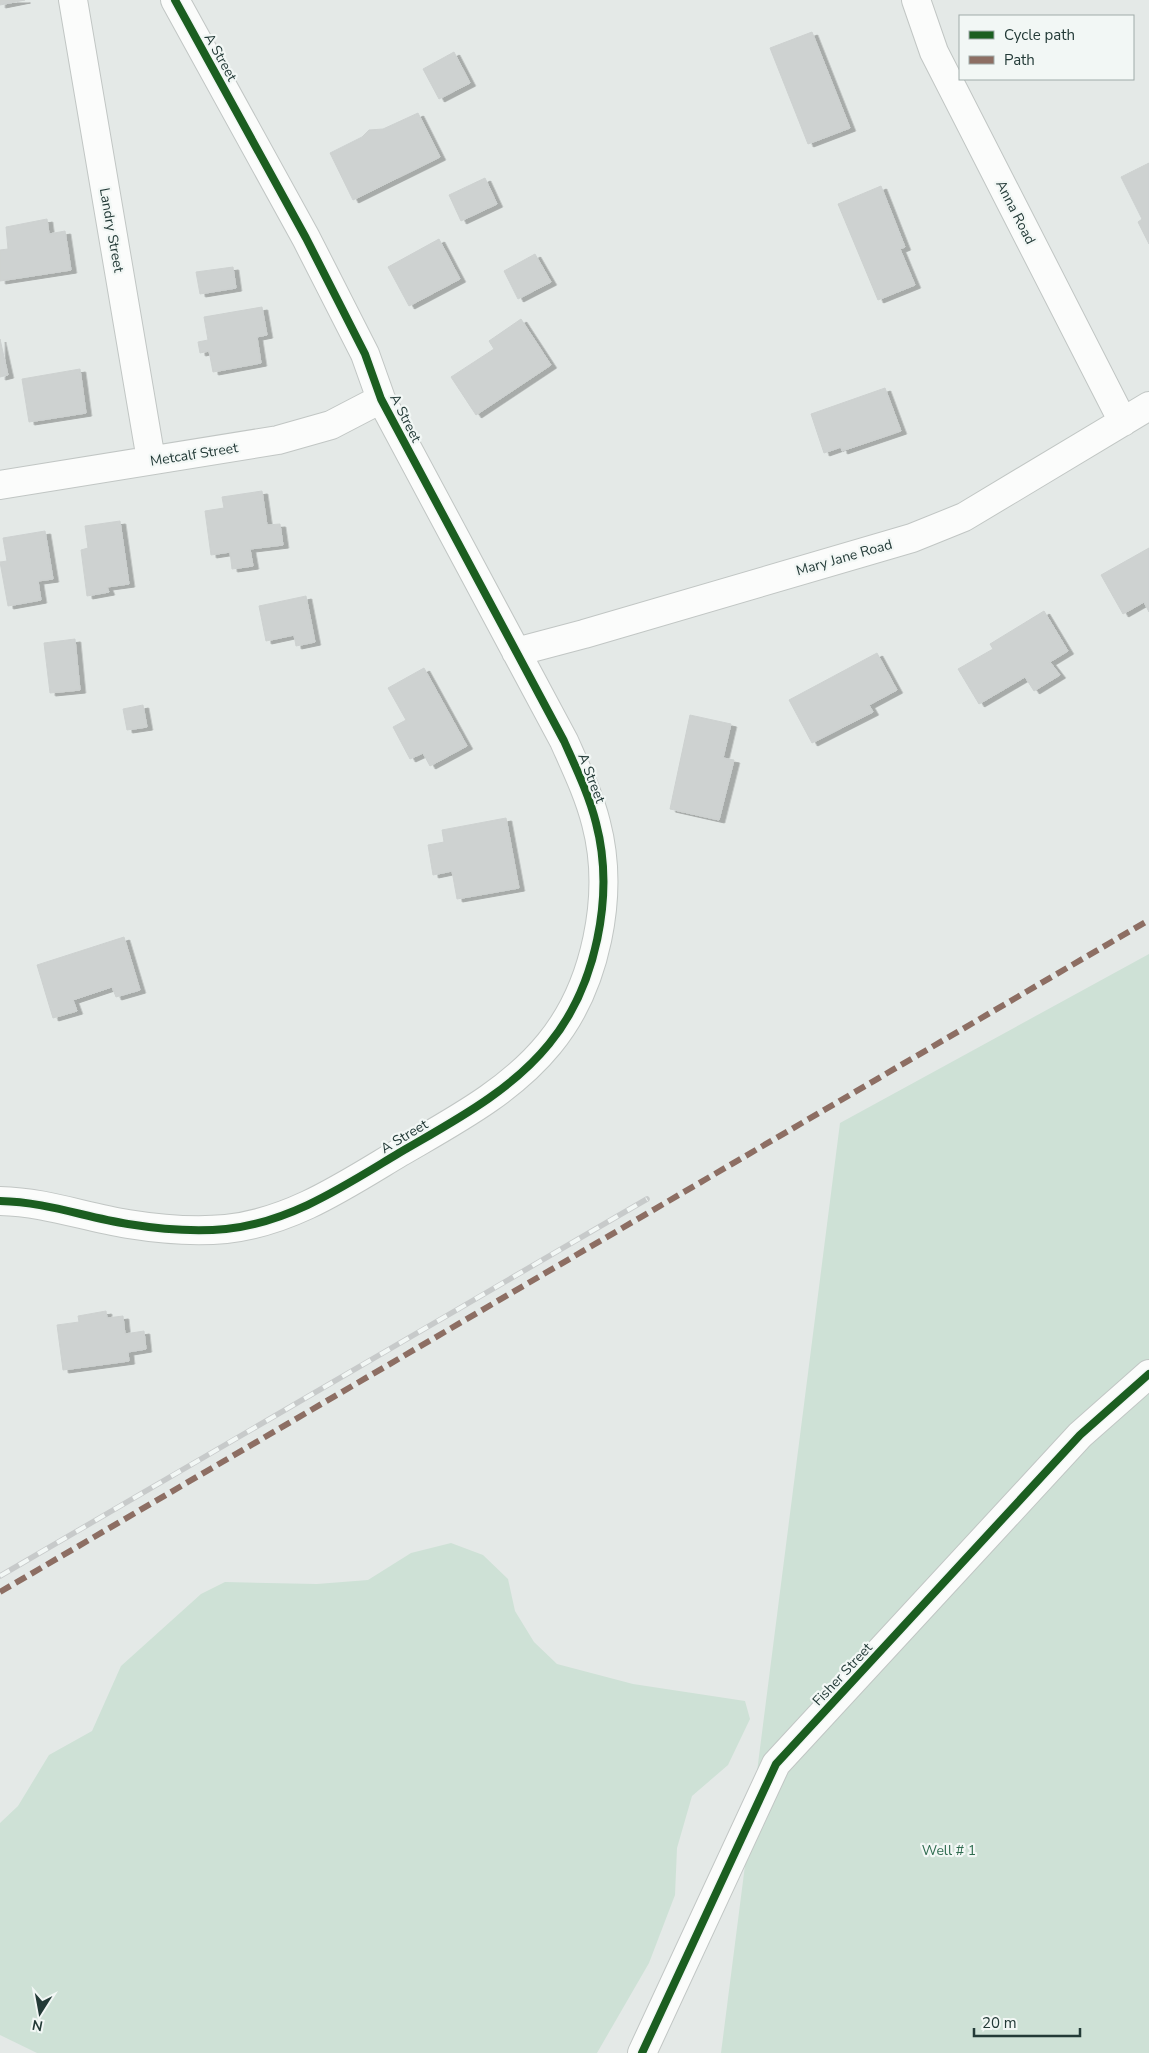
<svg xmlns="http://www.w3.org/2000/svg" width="1149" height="2053" viewBox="0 0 1149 2053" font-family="'Nunito Sans',sans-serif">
  <defs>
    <filter id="shadow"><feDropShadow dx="5.5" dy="3" stdDeviation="0" flood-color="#0004"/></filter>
  </defs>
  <rect width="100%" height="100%" fill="#e4e9e7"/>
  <path fill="#cee1d6" d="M1149 954V2053H721L840 1123Z
    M451 1543 483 1555 508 1579 515 1611 534 1642 557 1664 633 1684 745 1701 750 1719 728 1765 692 1796 677 1848 675 1895 649 1963 597 2053H37L0 2035V1823L18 1806 49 1755 92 1731 121 1666 201 1594 225 1582 317 1584 368 1580 411 1553Z"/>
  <path fill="#ced2d1" stroke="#cdd1d0" filter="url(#shadow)" d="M0 0H25L0 5Z
    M812 32 850 128 808 144 770 48Z
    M454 52 470 83 439 99 423 69Z
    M418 113 440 157 353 200 330 153 362 137 369 130 383 129Z
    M1149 163V244L1138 222 1142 219 1121 177Z
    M485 178 497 204 461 221 449 195Z
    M881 186 905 247 900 249 915 285 878 300 838 204Z
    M47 219 49 234 65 231 71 270 0 281V250L8 249 6 227Z
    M439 239 460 279 409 306 388 267Z
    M535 254 551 282 518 299 504 271Z
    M233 267 236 288 200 294 196 272Z
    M262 307 267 335 257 337 261 363 213 372 209 351 200 353 198 342 208 340 204 317Z
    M521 319 551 365 476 415 451 377 494 349 489 341Z
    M0 339 8 375 0 377Z
    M80 369 86 413 29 422 22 379Z
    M885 388 901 431 842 451 841 447 824 453 811 414Z
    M262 491 267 525 280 524 283 545 250 549 253 566 232 569 230 552 211 555 205 511 224 508 222 497Z
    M120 521 129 584 107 587 109 592 87 596 81 550 88 548 85 526Z
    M45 531 53 579 38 581 41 600 8 606 0 562 7 561 3 538Z
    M1149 548V612L1144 602 1123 614 1101 575Z
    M306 596 315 642 296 646 294 635 266 641 259 606Z
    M1044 611 1068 651 1050 662 1060 675 1034 691 1025 677 979 704 958 669 993 649 990 644Z
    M75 639 80 690 50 693 44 643Z
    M877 653 897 690 869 705 873 712 812 743 789 700Z
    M424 668 467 746 430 766 423 753 410 759 393 727 406 720 388 688Z
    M143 705 147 727 127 730 123 709Z
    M690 715 731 724 723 758 734 760 719 820 670 809Z
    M506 818 519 888 457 899 452 871 433 875 428 845 444 842 442 830Z
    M124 937 140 990 116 997 112 987 73 1000 77 1011 53 1018 37 965Z
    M106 1311 107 1318 123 1316 125 1334 144 1331 146 1349 128 1352 129 1361 63 1370 57 1325 79 1322 78 1316Z"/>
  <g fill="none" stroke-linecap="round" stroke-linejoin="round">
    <defs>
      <path id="minor" d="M73 0 151 460
        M916 0 934 52 1123 422
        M0 485 278 440 331 425 381 399
        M516 652 584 634 912 538 964 517 1149 406
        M0 1201C46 1202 84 1217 128 1224 159 1229 194 1232 226 1229 291 1222 344 1186 399 1153 452 1122 510 1092 549 1044 596 987 615 895 596 823 589 795 576 768 564 741L381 399 365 354 306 238 175 0
        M642 2053 776 1764 1080 1435 1149 1374"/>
    </defs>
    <use href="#minor" stroke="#c1c6c4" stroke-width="30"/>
    <use href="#minor" stroke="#fbfcfb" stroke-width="28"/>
    <defs>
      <path id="rail" d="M0 1576 647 1199"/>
    </defs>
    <use href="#rail" stroke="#c7caca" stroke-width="5.5"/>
    <use href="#rail" stroke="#f2f7f5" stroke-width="4" stroke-dasharray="11" stroke-linecap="butt"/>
    <path stroke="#8d6e63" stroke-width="6" stroke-dasharray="12 6" stroke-linecap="butt" d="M0 1592 1149 920"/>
    <defs>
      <path id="cycleway" d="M0 1201C46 1202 84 1217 128 1224 159 1229 194 1232 226 1229 291 1222 344 1186 399 1153 452 1122 510 1092 549 1044 596 987 615 895 596 823 589 795 576 768 564 741L381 399 365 354 306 238 175 0
        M642 2053 776 1764 1080 1435 1149 1374"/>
    </defs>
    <use href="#cycleway" stroke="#f2f7f5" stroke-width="11"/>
    <use href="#cycleway" stroke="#1b5e20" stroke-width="8"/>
  </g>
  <g text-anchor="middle" stroke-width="4.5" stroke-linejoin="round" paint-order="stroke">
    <g font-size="14" fill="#233a37" stroke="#f2f7f5">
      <text transform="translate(221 57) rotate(61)" y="5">A Street</text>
      <text transform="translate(1016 212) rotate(63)" y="5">Anna Road</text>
      <text transform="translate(112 230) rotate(80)" y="5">Landry Street</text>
      <text transform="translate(406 418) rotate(63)" y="5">A Street</text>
      <text transform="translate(194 454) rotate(-9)" y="5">Metcalf Street</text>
      <text transform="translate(844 557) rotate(-16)" y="5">Mary Jane Road</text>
      <text transform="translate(592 778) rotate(69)" y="5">A Street</text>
      <text transform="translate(404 1136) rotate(-31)" y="5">A Street</text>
      <text transform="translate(842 1674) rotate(-47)" y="5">Fisher Street</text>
    </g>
    <g font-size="14" fill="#316d51" stroke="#f2f7f5">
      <text x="949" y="1855">Well # 1</text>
    </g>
  </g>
  <rect x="959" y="15" width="175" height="65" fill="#f2f7f5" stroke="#9faba9"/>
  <rect x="969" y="31" width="25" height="8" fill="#1b5e20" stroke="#9faba9"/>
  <text x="1004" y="40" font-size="15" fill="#233a37">Cycle path</text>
  <rect x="969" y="56" width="25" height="8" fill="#8d6e63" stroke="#9faba9"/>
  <text x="1004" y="65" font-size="15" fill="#233a37">Path</text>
  <g transform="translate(40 2013) rotate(191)" stroke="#f2f7f5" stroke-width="4" paint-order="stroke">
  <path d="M0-4L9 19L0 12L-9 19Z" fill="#233a37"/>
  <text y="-8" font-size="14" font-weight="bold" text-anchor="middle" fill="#233a37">N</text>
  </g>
  <path d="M974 2028v8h106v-8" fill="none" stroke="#233a37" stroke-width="2.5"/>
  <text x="982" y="2028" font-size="15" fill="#233a37" stroke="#f2f7f5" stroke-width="4" paint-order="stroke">20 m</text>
</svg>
